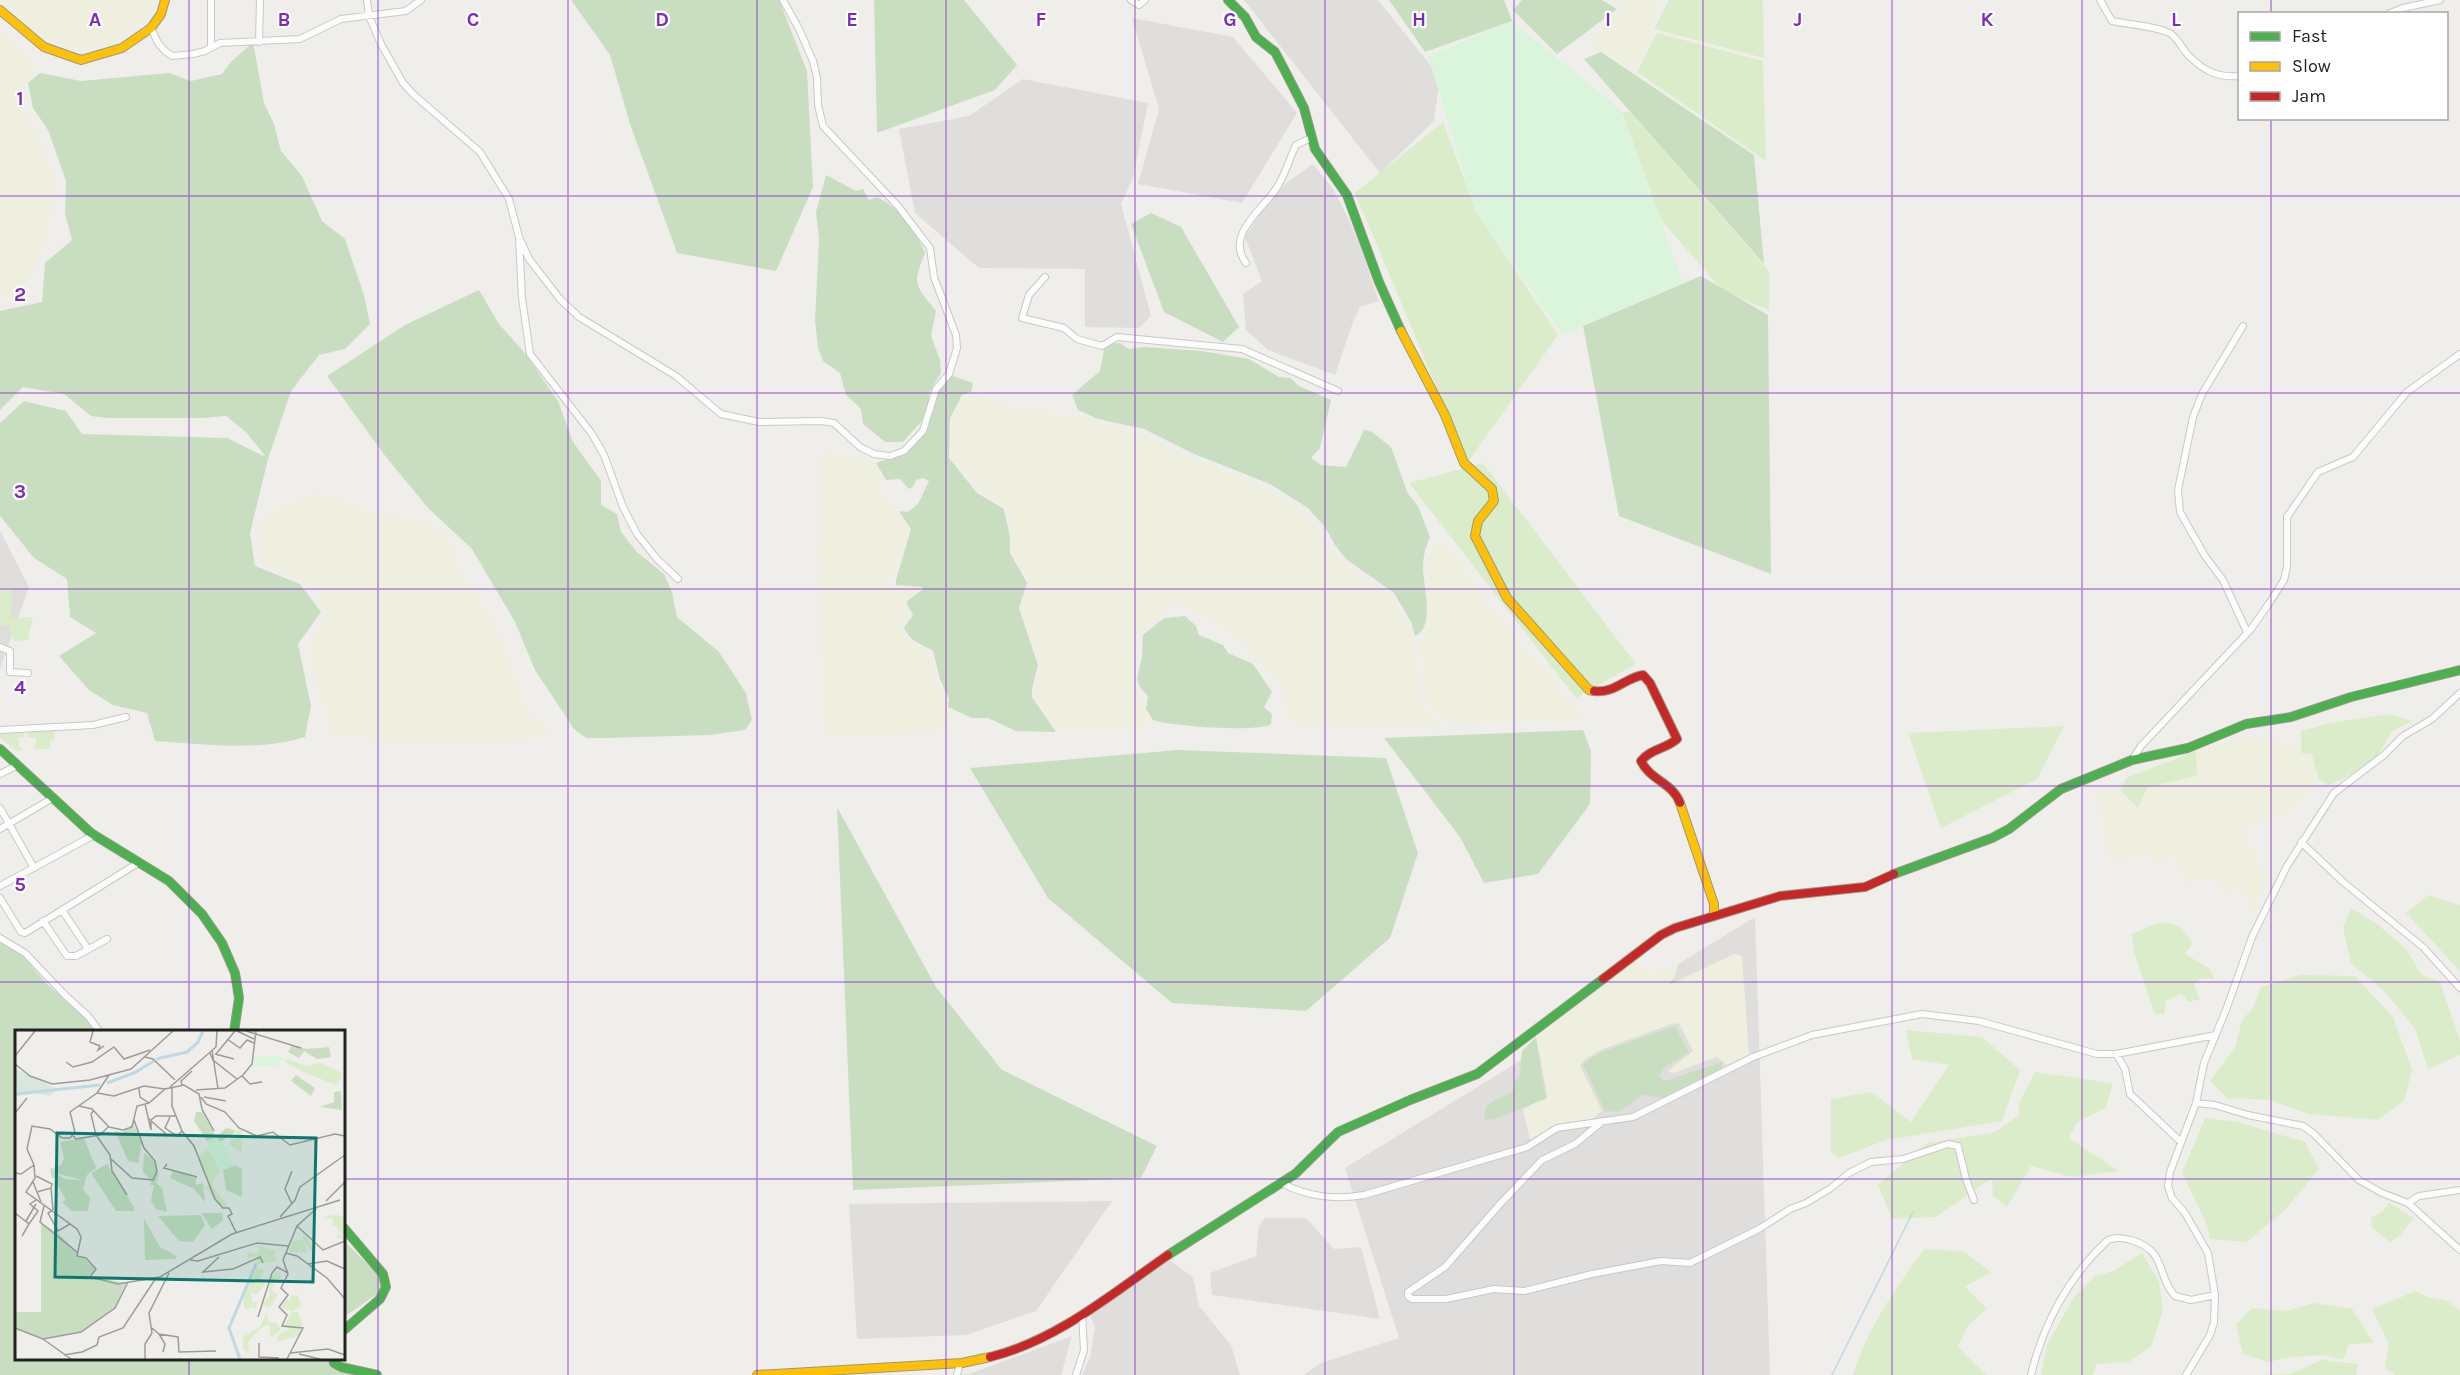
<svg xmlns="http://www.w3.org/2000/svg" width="2460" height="1375" viewBox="0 0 2460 1375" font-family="Karla,sans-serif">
  <rect width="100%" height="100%" fill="#f0eeeb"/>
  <path fill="#dfdedc" d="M1244 0H1378L1440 77 1434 121 1380 173Z
    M1132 18 1233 37 1297 113 1242 203 1138 184 1159 109Z
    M1023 79 1148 103 1133 178 1121 204 1151 316 1139 328 1085 327V269L979 268 915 213 899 129 969 116Z
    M1313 164 1333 189 1349 220 1360 246 1379 301 1360 307 1353 322 1335 375 1268 350 1246 330 1243 294 1262 281 1245 237 1259 215 1285 184Z
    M0 531 29 587 0 669Z
    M1755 917 1770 1375H1303L1321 1363 1399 1338 1345 1168Z
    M1112 1201 1036 1311 966 1335 857 1339 849 1204Z
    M1265 1218H1306L1334 1249 1361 1247 1380 1319 1212 1295 1210 1273 1256 1256 1259 1226Z
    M1169 1260 1193 1277 1199 1306 1231 1345 1240 1375H1082L1090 1358 1095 1327 1090 1315Z
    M1072 1336 1061 1375H943L969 1374Z"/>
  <path fill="#eeefdf" d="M1 0H152L149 14 112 44 80 49 43 39 19 19Z
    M1621 0 1657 1 1649 43 1636 68 1587 44 1619 10Z
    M0 32 36 66 21 88 23 109 38 136 57 182 44 248 32 274 13 295 0 298Z
    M965 394 1023 411 1069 415 1143 434 1180 453 1275 492 1311 520 1333 551 1352 571 1390 595 1411 631 1417 662 1418 690 1424 707 1437 720 1436 726 1404 723 1334 726 1300 725 1288 720 1282 684 1253 653 1229 630 1174 601 1168 611 1149 623 1137 636V647L1129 672 1141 699 1146 719 1142 727 1060 730 1050 721 1034 692 1041 667 1021 605 1031 580 1013 552 1009 507 984 493 952 456V420Z
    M823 450 838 455 860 456 868 461 881 475 882 499 898 512 909 527 893 576 885 580 891 587 920 589 901 602 905 606 908 617 899 624 906 642 929 652 932 669 941 693 953 717 945 729 919 733 842 736 824 734 818 541 821 521 820 468Z
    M315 493 342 499 362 511 419 520 445 533 461 574 482 603 502 640 523 705 553 738 387 741 331 733 326 709 312 673 311 643 325 622 323 605 315 587 263 563 258 549 261 522 275 510Z
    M1437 544 1453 553 1492 609 1582 716 1561 721 1449 723 1432 709 1426 696 1423 684V658L1418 652 1421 640 1428 628 1429 557Z
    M2258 737 2287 744 2301 753 2312 754 2318 778 2316 787 2282 814 2242 830 2264 872 2273 869 2251 914 2243 886 2225 897 2217 876 2185 884 2174 857 2152 862 2150 852 2111 864 2097 787 2119 794 2138 808 2148 787 2197 776 2196 751 2231 740Z
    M1734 954 1742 956 1749 1055 1727 1065 1717 1057 1674 1073 1668 1071 1693 1051 1679 1023 1671 1024 1598 1051 1584 1060 1580 1066 1602 1111 1592 1119 1556 1125 1530 1140 1523 1109 1547 1097 1536 1034 1635 959 1651 975 1679 962 1675 976 1669 985Z"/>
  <path fill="#dbeccb" d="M1669 0H1763L1764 58 1654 29Z
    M1657 33 1763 61 1766 161 1637 72Z
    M1622 112H1630L1769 271V310L1722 290 1661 220Z
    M1443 122 1476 211 1558 335 1468 462 1355 193Z
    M1483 463 1636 664 1576 698 1409 483Z
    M0 588 12 589 11 618 33 617 28 640 13 641 10 625H0Z
    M2390 714 2412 721 2392 731 2377 757 2354 773 2328 786 2318 778 2312 754 2301 753V731L2330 723Z
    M2064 726 2037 779 1941 828 1908 733Z
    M28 729H54L55 739 50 741V749H35L36 737H27Z
    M25 730 24 737 18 738 19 746 24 750 17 751 0 738V733Z
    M2196 751 2197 776 2148 787 2138 808 2120 790 2126 778Z
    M2428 895 2460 905V971L2406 913Z
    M2351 908 2377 924 2406 949 2422 975 2440 982 2460 1040V1055L2428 1069 2415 1029 2384 991 2351 963 2343 927Z
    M2165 922 2181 927 2193 943 2185 954 2210 969 2214 979 2201 978 2194 984 2200 999 2188 1002 2182 994 2166 1001 2164 1014H2155L2134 952 2132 934 2154 924Z
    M2301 975 2355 976 2393 1017 2412 1070 2404 1101 2378 1120 2308 1114 2270 1100 2227 1098 2210 1081 2235 1047 2242 1020 2253 1008 2261 987Z
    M1906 1030 1982 1037 2020 1070 2002 1121 1886 1140 1839 1158 1831 1153V1099L1872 1092 1911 1122 1949 1065 1912 1059Z
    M2035 1072 2113 1083 2106 1108 2077 1122 2069 1138 2119 1171 2072 1177 2031 1166 2007 1207 1993 1196 1992 1178 1936 1217 1892 1219 1878 1185 1927 1143 1995 1132 2019 1115V1103Z
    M2205 1118 2238 1122 2305 1142 2319 1169 2286 1209 2247 1242 2210 1239 2206 1223 2182 1173Z
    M2389 1203 2414 1218 2399 1236 2390 1242 2372 1228 2371 1218 2382 1212Z
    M1924 1249 1963 1251 1991 1272 1965 1287 1987 1309 1968 1325 1958 1347 1986 1375H1853C1867 1328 1896 1288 1924 1249Z
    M2142 1253 2159 1281 2163 1310 2151 1347 2128 1362 2096 1364 2093 1375H2041L2047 1345 2074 1297 2095 1276 2113 1271Z
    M2416 1291 2427 1297 2447 1301 2460 1311V1375H2395L2385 1367 2389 1344 2372 1309Z
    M2314 1303 2352 1309 2374 1343 2349 1344 2343 1360 2323 1355 2284 1358 2269 1362 2243 1354 2236 1324 2252 1308 2286 1311Z
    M2321 1360 2358 1364 2356 1375H2260L2290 1374Z"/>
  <path fill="#c9dec1" d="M571 0H779L807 71 813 187 776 271 677 253 630 124 610 55Z
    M874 0H964L1017 65 995 90 877 133Z
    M1389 0H1504L1512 21 1425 52Z
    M1522 0H1602L1617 9 1557 54 1513 10Z
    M253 42 264 103 274 124 281 151 302 176 322 221 345 239 364 295 370 324 345 349 319 355 291 391 268 459 250 533 255 566 300 584 321 612 298 644 311 706 305 737C257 752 204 744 155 741L147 713 113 705 89 690 59 656 96 633 70 617 67 579 34 558 0 516V423L24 401 66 411 82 434 227 438 266 457 246 432 226 416 203 418H108L91 416 64 394 23 387 0 410V311L42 302 45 263 72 240 65 214 66 181 48 130 33 108 28 83 40 73 81 81 169 73 191 81 222 74 231 62Z
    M1601 52 1754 155 1764 264 1584 59Z
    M826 175 856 191 863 189 869 200 877 197C900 208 915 229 925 253 912 285 915 285 936 311L931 336 940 360 941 373 929 393V413L903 442H885L863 424 861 409 846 395 840 373 823 361 818 348 815 320 819 240 816 212Z
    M1151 213 1181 227 1239 327 1223 342 1164 312 1131 224Z
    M1701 276 1768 315 1771 574 1619 516 1583 326Z
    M479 290 499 324 524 352 558 401 573 442 601 481V505L617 514 621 532 637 552 664 574 672 592 677 617 718 651 731 670 746 693 752 720 745 730 709 735 608 738H586L574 729 535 670 515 622 472 549 429 509 386 457 327 376 405 325Z
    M1120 343 1129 349 1145 347 1202 351 1249 359 1279 377 1290 378 1299 386 1331 400 1320 448 1311 458 1321 465 1346 467 1364 430 1372 432 1391 447 1408 494 1418 506 1430 537C1425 547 1423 558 1423 570 1424 587 1435 628 1415 636L1411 622 1394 593 1346 559 1335 545 1325 527 1308 508 1270 484 1192 453 1144 429 1098 419 1078 410 1072 395 1100 371 1105 344Z
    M953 376 973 383 971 392 962 395 950 418 949 458 977 493 1004 509 1010 537V553L1027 583 1019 608 1038 665 1032 689V697L1056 732 1016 731 988 718H972L948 707 949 699 940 679 933 651C921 643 909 642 904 627L913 615 906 602 923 589 922 587 896 585V580L911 529 899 511 908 512 918 504 929 481 923 478 916 480 913 487 909 489 900 479 886 480 876 463 908 452 929 422 931 410 938 390 947 379Z
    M1185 616 1196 626 1199 635 1223 645 1228 653 1253 664 1272 692 1264 707 1272 714 1271 724C1257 733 1171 726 1153 720L1146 709 1148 696C1130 679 1140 675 1142 655 1143 649 1142 642 1143 635L1164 618Z
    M1583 730 1591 751 1590 804 1538 874 1484 883 1460 837 1384 738Z
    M1178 750 1386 758 1418 853 1390 938 1306 1011 1172 1003 1048 898 970 768Z
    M837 807 936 987 1002 1070 1157 1146 1141 1178 853 1190Z
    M0 942 22 955 48 985 82 1014 97 1031 16 1032V1358H325L332 1366 361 1375H0Z
    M1675 1026 1689 1053 1666 1066 1659 1076 1665 1081 1722 1062 1721 1069 1663 1098 1642 1095 1619 1112 1605 1111 1583 1064 1599 1053Z
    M1536 1037 1546 1099C1525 1105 1505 1119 1484 1120L1486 1106 1496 1099 1512 1093 1515 1081 1520 1075 1522 1051Z
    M344 1241 378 1274 383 1290 344 1317Z"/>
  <path fill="#daf5dc" d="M1512 21 1620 109 1683 282 1563 335 1475 211 1428 56Z"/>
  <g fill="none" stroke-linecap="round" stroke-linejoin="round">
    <path stroke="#bfd8e3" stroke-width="1.5" d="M1832 1375 1913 1212"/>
    <defs>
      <path id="street" d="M211 0V46
        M367 0 369 16 381 44 403 83 414 95 480 152 509 199 519 237 522 298 530 354 592 434 604 455 623 507 637 534 657 559 678 579
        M1131 0 1139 5 1145 0
        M2100 0 2112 21C2126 24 2162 27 2171 34 2179 40 2183 50 2189 56 2204 71 2218 78 2240 76
        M2388 14 2403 8 2440 0
        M151 28 158 43 165 51 172 56 193 54 205 51 220 43 300 39 341 19 406 11 421 0
        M259 42 260 0
        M519 237 529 259 560 299 579 317 676 376 721 414 759 422 821 421 834 423 860 447 874 454 890 456 904 451 923 431 936 389 949 374 957 348 956 335 934 277 930 248 898 206 823 126 818 105 817 78 813 61 799 29 783 0
        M1246 263C1224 233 1266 208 1279 184 1286 172 1290 157 1296 145L1311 138
        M1045 277 1029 295 1022 318 1064 328 1077 339 1102 346 1117 337 1242 349 1338 391
        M2243 326 2202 394 2193 417 2178 490 2180 512 2205 556 2223 580 2247 632
        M0 647 10 651V672L28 673
        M0 730 93 725 126 717
        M2132 760 2141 746 2251 629 2270 602 2284 580 2287 567V517L2318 472 2353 457 2407 392 2460 354
        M0 774 18 765
        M0 808 34 868
        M0 829 51 799
        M2301 842 2342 881 2424 948 2460 988
        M0 886 94 835
        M0 898 21 932 25 933 138 863
        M62 910 88 949
        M43 921 67 956H76L107 939
        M0 938 25 953 65 995 88 1016 100 1032
        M2116 1054 2125 1069 2130 1094 2181 1142
        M2196 1103 2215 1105 2248 1115 2303 1126 2313 1133 2359 1180 2382 1193 2408 1203 2460 1250
        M1603 1121 1575 1144 1542 1160 1501 1203 1445 1267 1408 1292V1296L1412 1299H1446L1494 1289 1524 1291 1592 1274 1661 1261 1690 1263 1759 1229 1790 1209 1806 1203 1831 1188 1849 1173 1871 1162 1903 1159 1948 1144 1958 1146 1966 1179 1974 1200
        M1281 1183C1309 1197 1334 1200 1364 1195L1527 1147 1557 1128 1633 1117 1753 1057 1812 1035 1922 1014 1979 1021 2097 1054H2116L2216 1035
        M2408 1203 2419 1196 2460 1190
        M957 1375 960 1363
        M1076 1375 1084 1350 1082 1314
        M2031 1375C2043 1324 2069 1276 2108 1240 2117 1237 2122 1238 2131 1240 2168 1251 2156 1276 2175 1296L2191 1300 2215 1295
        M2186 1375 2210 1335 2214 1322 2215 1295 2208 1253 2185 1213 2172 1198 2168 1186 2170 1172 2196 1103 2204 1063 2226 1010 2252 937 2287 866 2334 793 2384 755 2403 736 2432 719 2460 693"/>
      <path id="fast" d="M1228 0 1245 17 1256 37 1275 52 1284 69 1304 108 1315 149 1347 195 1379 282 1401 331
        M0 749 91 833 169 881 202 914 222 943 235 973 239 998 234 1032
        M1894 874 1992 838 2009 829 2061 789 2132 760 2188 748 2246 724 2291 717 2351 697 2460 670
        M344 1228 383 1274 386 1287 380 1299 344 1330
        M1168 1255 1295 1174 1338 1132 1410 1100 1477 1074 1603 979
        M333 1358 334 1363 341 1367 377 1375"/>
      <path id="slow" d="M0 10 44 47 81 60 122 48 151 28 161 14 165 0
        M1401 331 1445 415 1464 463 1492 489 1494 501 1478 521 1475 536 1507 598 1589 690 1594 691
        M1680 803 1714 904V916
        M757 1375 962 1363 990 1357"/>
      <path id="jam" d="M1594 691C1614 694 1625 678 1643 675L1650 683 1677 739C1666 749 1650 749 1641 761 1650 780 1673 783 1680 803
        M1603 979 1661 935 1675 928 1780 896 1865 887 1894 874
        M990 1357C1056 1341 1113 1293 1168 1255"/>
    </defs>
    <use href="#street" stroke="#c9c8c7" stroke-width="8"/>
    <use href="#fast" stroke="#979a82" stroke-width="10"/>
    <use href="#slow" stroke="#979a82" stroke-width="10"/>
    <use href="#jam" stroke="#979a82" stroke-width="10"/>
    <use href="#street" stroke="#fdfcfc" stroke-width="6"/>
    <use href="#fast" stroke="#4caf50" stroke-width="8"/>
    <use href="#slow" stroke="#ffc107" stroke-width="8"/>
    <use href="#jam" stroke="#c62828" stroke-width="8"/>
  </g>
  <path fill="none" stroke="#7b2cbf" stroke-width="1.5" stroke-opacity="0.55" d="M189 0V1032M378 0V1375M568 0V1375M757 0V1375M946 0V1375M1135 0V1375M1325 0V1375M1514 0V1375M1703 0V1375M1892 0V1375M2082 0V1375M2271 0V14M2271 118V1375M0 196H2460M0 393H2460M0 589H2460M0 786H2460M0 982H2460M0 1179H16M344 1179H2460M189 1358V1375"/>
  <g transform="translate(15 1030)">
    <rect width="330" height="330" fill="#f0eeeb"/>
    <path d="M273 29 291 36 306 33 325 42 327 48 321 55 286 41 270 32ZM227 99V123L214 114 221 100ZM194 119 205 141 196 154 213 176 207 179 189 156 195 155 184 126ZM322 185 330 187V210L322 208V204L328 206 320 195 316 196 319 190 309 186ZM288 203 299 218 295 220 289 210 293 223 274 222 278 211 288 210ZM241 215 253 219 251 225 254 219 262 221 258 226 263 230 239 235 243 227 250 225 233 228V222L241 224 245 219ZM242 238 249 240 246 248 250 255 241 265 236 262 238 272H242L241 278 234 277V281L229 278V260L232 256 235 261 233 255ZM265 239 266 248 260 250 257 260 263 265 255 278 247 275 254 267 255 248ZM283 265 286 275 277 282H283L287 293 284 306 262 312 264 304 276 298 268 297 277 282 266 277 272 269 276 271 275 266ZM252 282 253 292 262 293 266 300 256 308 254 294 245 299 233 312 234 324 228 319V307L245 297Z" fill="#dbeccb"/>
    <path d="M277 15 292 19 314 17 316 27 302 29 289 21 284 28 273 22ZM281 45 300 58 296 66 276 51ZM326 61 327 80 305 77 319 72V62ZM181 82H188L201 107 211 98 220 100 217 106 209 104 212 107 206 112 201 107 192 111 179 91ZM118 93 127 112 123 133 113 131 100 101 107 103ZM69 108 81 138 72 145 68 159 75 168 73 181H57L47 172 51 170 40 150 44 145 50 149 68 150 44 144 37 149 35 139 46 135 49 128 45 112ZM129 123 139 131 144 145 141 153 147 158 152 182 141 179 136 171 139 155H135L137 151 128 142ZM92 134 119 177V181H101L76 143ZM220 135 227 139V167L211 160 208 140ZM158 141 181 148V155L188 153 190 172 179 159 155 148ZM186 183H207L208 190 197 199ZM186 185 190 195 178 212 164 211 143 186ZM129 189 145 217 162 226 160 229 130 230ZM26 193 43 203 62 222V227L70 229 80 239 74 246 111 253 100 278 68 301 28 309 0 298V282H26Z" fill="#c9dec1"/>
    <path d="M0 39 40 58 39 61 35 66 18 63 0 67Z" fill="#d9e6df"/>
    <path d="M262 26 273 29 264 31 261 36H238L240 27ZM201 108 212 117 219 136 206 141 192 112Z" fill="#daf5dc"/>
    <path fill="none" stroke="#bfd8e3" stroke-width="3" d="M141 29 172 22 183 12 188 1M92 53 119 43 139 31M0 64 85 55M225 329 214 298 241 234"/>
    <path fill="none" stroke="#9e9c9b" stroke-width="1.5" d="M78 1 75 12 85 16 83 20 89 16M222 1 239 9M231 1 286 18M212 9 225 18 232 10 239 13M197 20 203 59M195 23 198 30 222 49M200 24 219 29M201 24 220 1M0 26 20 1M130 27 138 29 160 50M51 32 58 37 77 32 99 17 109 29 135 20M0 34 15 46 37 54 75 50 116 39 158 1M227 46 235 54 247 52M167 55 166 51 177 41M155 57 201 17 202 1M157 57V76L167 101 179 116 200 169 208 178H214L217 184 213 186 221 202M124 58 125 67 134 73M181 60 210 58 228 45 237 34 241 1M82 63 99 66 129 56 150 59M186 67 191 74 210 82 224 98 242 106 258 102 275 115 320 104 330 106M189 67 211 71M130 74 136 100V90L141 86H161M64 76 77 79 94 97 108 100 117 97 122 76 134 73 150 59 169 55 184 64 187 79 199 101M79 80 76 84 81 105 95 125 97 141 112 165M0 83 12 68M155 87 150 98 162 106 167 101M134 89 151 104M58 106 61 109 85 105 94 96M96 129 117 148 138 150 142 141 140 131 129 118 119 90M152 134 149 138 182 147M19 135 20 148 11 162 62 199 66 207 62 226 71 228 81 239 75 247 103 254 145 247 217 204 325 170M0 143 6 144 19 135 12 119 17 96 35 99 47 108H55L60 102 55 82 82 63 94 45M21 146 37 154 36 158M18 152 26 172M22 162 36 158 38 180M311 171 330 152M277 174 270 159 277 141M29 176 25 192 62 222M38 180 33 183 43 201 55 194M0 183 14 194 7 206M265 187 280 170 285 157 330 125M11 191 21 174M14 194 23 181 15 174 21 170M282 196 308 220 330 211M271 223 282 226 312 248 330 269M204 227 188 242 218 239 245 227 248 233M175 230 183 231 242 213 273 216M293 234 312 231 330 239M243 287 257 243 262 237 273 243M0 298 28 309 66 302 100 278 113 252M137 298 144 304 163 307 164 322 201 321M144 304 150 314 148 322M28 309 56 329M244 313V327L264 328M275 323 313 319 330 325M284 324 305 329M49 325 67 322 82 315 84 307 108 298 141 248M130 329V314L137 303 134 283 154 243M272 329 288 298 267 296 272 285 264 277 273 265 266 258 273 244 268 230 282 196 302 178"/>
    <path fill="#0f766e" fill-opacity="0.15" stroke="#0f766e" stroke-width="3" d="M42 103 301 108 298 252 40 247Z"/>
    <rect width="330" height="330" fill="none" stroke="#222" stroke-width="3"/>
  </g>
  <g font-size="20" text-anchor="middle" font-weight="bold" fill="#7b2cbf" stroke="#fff" stroke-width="4.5" stroke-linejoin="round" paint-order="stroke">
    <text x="95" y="26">A</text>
    <text x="284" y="26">B</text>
    <text x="473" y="26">C</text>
    <text x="662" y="26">D</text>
    <text x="852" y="26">E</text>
    <text x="1041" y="26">F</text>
    <text x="1230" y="26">G</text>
    <text x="1419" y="26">H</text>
    <text x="1608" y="26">I</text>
    <text x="1798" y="26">J</text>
    <text x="1987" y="26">K</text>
    <text x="2176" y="26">L</text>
    <text x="20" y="105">1</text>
    <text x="20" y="301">2</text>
    <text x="20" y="498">3</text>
    <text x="20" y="694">4</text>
    <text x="20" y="891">5</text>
  </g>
  <rect x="2238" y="12" width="210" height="108" fill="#ffffff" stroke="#a7a7a7" stroke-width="1.5"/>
  <rect x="2250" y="32" width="30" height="9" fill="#4caf50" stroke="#a7a7a7" stroke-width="1.5"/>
  <text x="2292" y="42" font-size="18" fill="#222222">Fast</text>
  <rect x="2250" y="62" width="30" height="9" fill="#ffc107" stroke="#a7a7a7" stroke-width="1.5"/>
  <text x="2292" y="72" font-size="18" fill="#222222">Slow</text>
  <rect x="2250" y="92" width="30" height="9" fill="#c62828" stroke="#a7a7a7" stroke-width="1.5"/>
  <text x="2292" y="102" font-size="18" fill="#222222">Jam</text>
</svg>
